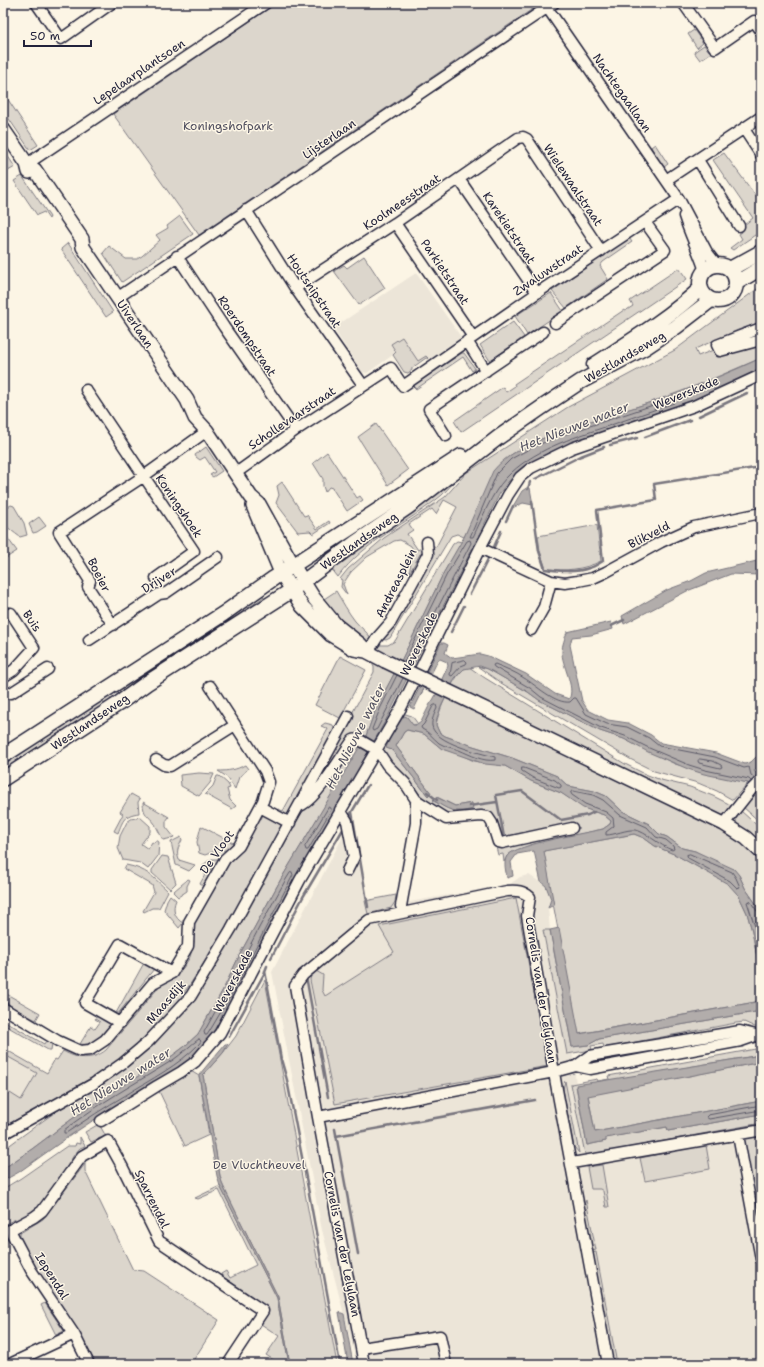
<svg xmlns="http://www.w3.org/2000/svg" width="764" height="1367" viewBox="0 0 764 1367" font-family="'Shantell Sans',sans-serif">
  <rect width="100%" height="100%" fill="#fcf5e5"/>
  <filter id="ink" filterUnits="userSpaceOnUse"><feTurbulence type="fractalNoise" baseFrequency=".025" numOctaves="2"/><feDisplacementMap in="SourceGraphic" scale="8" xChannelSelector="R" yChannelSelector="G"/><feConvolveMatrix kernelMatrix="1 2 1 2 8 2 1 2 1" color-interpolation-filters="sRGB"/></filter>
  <g filter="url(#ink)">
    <path fill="#ece5d8" d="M416 273 461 337 430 359 426 358 412 368V370L408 373 404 372 393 355 367 373 362 372 333 328Z
      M351 821 368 914 391 908 393 905 510 884 520 877 529 875 546 886 551 899 548 908 550 930 572 1047 576 1085 587 1145 761 1114V1364H357L322 1230 272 972Z
      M3 1054 37 1073 21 1100 3 1097Z"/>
    <path fill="#dcd6cc" stroke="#7f7c84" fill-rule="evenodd" d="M277 3H539L540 4 199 235 113 114Z
      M694 30 703 43 697 48 688 34Z
      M704 45 709 51 712 52 700 60 694 52Z
      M3 92 38 145 30 150 3 110Z
      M655 144 668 164 664 167 666 171 657 161V157L651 147Z
      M3 149 15 167 8 171 3 164Z
      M724 153 761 203V231L733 250 730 248 742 239 739 234 742 232 740 228 753 218 713 160Z
      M22 176 50 217 49 219 44 212 37 215 14 181Z
      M180 216 193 234 122 282 103 253 109 246 126 259H137L142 256 160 240 156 235 168 228 167 226Z
      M629 238 632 242 603 262 600 266 608 279 566 308 552 291Z
      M68 243 113 312 106 317 61 249Z
      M364 256 385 288 359 305 334 271 344 265 347 268Z
      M679 268 687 279 461 432 454 421 503 387 506 392 515 386 514 384 624 310 625 311 633 306 630 301Z
      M761 286V322L738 330 695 349 698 356 716 349 761 342V358L682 392 556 433 529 444 509 456 464 537 457 534 451 536 390 638 386 640 380 639 430 544 436 547 457 507 444 500 436 514 432 509 409 524 413 530 407 534 418 550 424 546V556L420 554 409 574 413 550 411 546 406 543 400 540 394 541 367 557 351 572 343 584 347 595 341 587 342 580 340 579 348 569 384 538 445 497 466 473 568 407 675 350Z
      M551 293 563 311 527 335 515 316Z
      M513 322 524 337 490 361 480 345Z
      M402 337 418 361 426 356 429 359 426 358 412 368V370L408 373 404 372 393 355 396 352 391 344Z
      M462 353H464L474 367 475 369 472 371 463 357 416 389 413 386Z
      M376 424 408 470 388 485 358 437Z
      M206 447 222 471 213 477 210 475 215 472 205 457 200 460 196 457 195 455Z
      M327 452 357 498 360 496 363 500 347 511 332 488 329 487 325 492 323 486V479L313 463Z
      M461 474C455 481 449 488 442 495 409 523 364 541 338 577L331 568Z
      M163 475 164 482 174 496 173 500 171 501 156 480Z
      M282 482 304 516 307 515 317 529 329 521 330 523 313 534 310 531 298 532 276 503 279 495 277 486Z
      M11 505 14 506 24 523 27 535 20 537C7 527 3 526 3 510Z
      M39 517 46 526 37 532 33 533 29 524Z
      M597 525 601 561C583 570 565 571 546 569L540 551 538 536Z
      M3 532 17 551 3 560Z
      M457 541 462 542 444 572 402 659 396 667 395 672 376 708 366 736 359 733 352 734 326 773 307 798 374 672V667L370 660 378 650 377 647 379 645H388L395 641 453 544Z
      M336 591C342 601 348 612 355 621 360 627 367 632 371 638L369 640 364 642 338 616 324 599Z
      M261 594 264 597 119 697 115 691Z
      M340 656 366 670 340 718 315 705Z
      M477 666 488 669 528 692 539 700 600 731 624 739 675 764 748 783 733 800 717 791 698 783 654 771 630 759 501 683Z
      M469 667 485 678 625 764 645 774 661 780 690 787 713 796 731 805 725 815 720 816 716 827 744 843 761 859V911L745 888 739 875 695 851 682 848 667 837 659 834 649 824 622 811 606 796 594 791 568 786 557 776 512 758 473 746 445 736 439 732 436 725C438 712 453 677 464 669 464 669 469 667 469 667Z
      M108 695 112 701 3 773V764Z
      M402 713 412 716 418 724 413 725 410 722 398 723 391 734 387 748 392 750 428 796 431 793 396 746 404 732 407 730 424 734 442 749 457 753 474 761 505 766 531 781 561 793 591 811 598 813 604 815 611 821 610 824 603 829 530 845 507 856 504 862 503 854 498 855 496 847 580 828 573 825 503 838 499 834 486 813 483 811C472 812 456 815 446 814 430 812 412 783 402 772 395 765 386 758 382 749ZM437 797 455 806 472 803 453 811 433 801Z
      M325 723 333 725 335 732 289 815H286L277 810 278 809 283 811 328 729 321 726Z
      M355 746H361L281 879 241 952 224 988 198 1034 184 1047 172 1056 112 1092 72 1119 32 1149 3 1169V1150C26 1133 49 1116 73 1100 85 1092 98 1086 110 1078 143 1056 170 1029 193 997L294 823Z
      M245 765 248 769 239 777 235 789 227 777 218 771C228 771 236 770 245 765Z
      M199 773 214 774 210 783 199 796 181 786 180 775Z
      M217 776H219L228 784 230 788 227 789 230 800 236 806 232 809 205 794 213 786Z
      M757 792 761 796V823L743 807Z
      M131 794 140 799 138 802 139 813C124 815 123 820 118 833L114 831 123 814 120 812Z
      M143 802 169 817 166 821V827L174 837 168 839 163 840C160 835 158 829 155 824 148 814 143 816 143 802Z
      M741 811 761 829V844L737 825 736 819Z
      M263 815 281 825 282 830C260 869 238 907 215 945 193 980 172 1016 140 1043 99 1078 49 1101 3 1127V1097L10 1093 21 1100 37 1073 3 1054V1048L47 1073 55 1059 57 1060 63 1051C77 1059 92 1061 106 1050L158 988V986L178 973 183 968 190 957 194 942 192 924 231 860 239 854 259 818 261 819Z
      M140 817 150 826V832L141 844 148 849 152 842 154 843 156 840 159 842 158 856 148 869 140 863 123 860 118 848 120 836 127 822 131 819Z
      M201 826 233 843 226 850 213 852 205 855 199 853 197 842Z
      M634 834 644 838 655 846 676 855 729 884 739 896 747 913 752 931 761 978V1001L578 1034 543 851Z
      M181 837 182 840C178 848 176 851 179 860L195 865 189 871 176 865 171 842Z
      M162 856 168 857 176 883 170 889 152 873V870Z
      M211 859H219L203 886 200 884C204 876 208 873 203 865Z
      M126 865C147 869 153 877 168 891L159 908H152L144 912 143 911 154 892 152 885 124 869Z
      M188 879 190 880 187 886V891L178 897 173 892C178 887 183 884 188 879Z
      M170 895 176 900C172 909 174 918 183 923L179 928 164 910 167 900Z
      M396 895 395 902 391 908 368 914 365 901Z
      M516 898 548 1066 335 1104 310 980 311 975 316 971 323 975 322 990 325 996 394 952 379 926Z
      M543 930H550L572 1047 588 1045 599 1039 761 1011V1027H755L744 1022 736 1023 604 1048 603 1044 591 1046 592 1050 567 1054Z
      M144 963 154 969 117 1015 110 1012V1010L116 1013Z
      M265 980 337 1364H290L278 1297 223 1186 220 1176 203 1075 223 1053 236 1036Z
      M3 992 40 1013 36 1020C25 1014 3 1006 3 992Z
      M98 1015 112 1023C103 1032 94 1047 80 1044L91 1026 95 1029 100 1022 95 1019Z
      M3 1020 44 1044 47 1039 52 1044 51 1050H48L3 1024Z
      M761 1048V1056L760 1055 576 1086 587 1145 606 1141 605 1138 667 1127 668 1131 761 1114V1125L756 1124 588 1155 585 1154 571 1084 597 1079 598 1081 609 1079 608 1076Z
      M761 1062V1101L595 1132 588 1095Z
      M189 1070 199 1076 209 1135 185 1146 158 1089Z
      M565 1081 579 1153 574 1147 563 1089Z
      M99 1124 108 1140 100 1138 91 1142 85 1132Z
      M751 1136 761 1139V1234L743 1137Z
      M80 1137 85 1146 80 1148 74 1155 43 1205 18 1222 16 1219 3 1225V1189L21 1178 67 1146H75L76 1143 80 1144Z
      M706 1145 710 1169 645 1181 640 1158Z
      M85 1164V1171L133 1270 144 1271 219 1320 191 1364H96L77 1329 36 1275 20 1241V1233L43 1219Z
      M602 1165 609 1207H606L603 1191 600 1189H591L587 1167Z
      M220 1186 277 1298 289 1364H280L266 1355 279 1336 261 1324 268 1311 267 1307 222 1276 221 1274 226 1271 230 1278 256 1265 219 1190 198 1199 195 1198Z
      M586 1200 596 1250 592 1251 584 1205Z
      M596 1252 617 1364H612L592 1253Z
      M45 1303 64 1331 56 1335 41 1305Z"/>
    <path fill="#b2adab" stroke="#78757e" d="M761 358V370L697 399 576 441 548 453 529 464 508 482 500 493 492 509 388 716 315 847 301 868 244 979 212 1034 202 1047 183 1065 121 1102 71 1135 19 1172 3 1181V1169L32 1149 72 1119 112 1092 172 1056 184 1047 198 1034 224 988 241 952 281 879 366 736 376 708 395 672 396 667 402 659 444 572 464 537 493 471C506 455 525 446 544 438 588 419 637 409 682 391 709 381 735 370 761 358Z
      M528 487 530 488 533 505 523 503 512 508 522 491Z
      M761 560V587L759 575 731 574 687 591 624 624 622 616 667 590 691 581 706 573Z
      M611 622 613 629 591 635 572 637 570 645 582 701 588 710 608 720 628 723 651 735 661 743 716 753 745 764 751 762 759 754 761 757V762L754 771 761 779V796L748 783 704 774 688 769 648 752 624 739 600 731 539 700 528 692 488 669 480 666 464 669 455 678 441 707 437 718 436 725 439 732 445 736 473 746 512 758 557 776 568 786 594 791 606 796 622 811 649 824 659 834 667 837 682 848 695 851 734 869 739 875 745 888 761 911V978L752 931 747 913 739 896 728 884 676 855 655 846 644 838 634 834 544 851 554 905 548 908 551 899 546 886 541 882 534 851 517 854 511 862 513 876 507 878C506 872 503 862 507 856 516 844 586 833 603 829L610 824 611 821 604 815 583 808 561 793 531 781 505 766 485 764 442 749 424 734 407 730 404 732 396 746 431 793 428 796 392 750 386 748 391 734 404 716 407 717 413 725H417L421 722 430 704 433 700 443 682 441 681 448 666 447 662 440 659 438 660 414 709 410 707 441 643H444L448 645 445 653 452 658 480 654 488 656 526 674 555 694 569 699C576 687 561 664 562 651 562 645 565 638 567 632Z
      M436 797 455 806 472 803 473 809C455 814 448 810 433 800Z
      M559 928 579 1034 761 1001V1011L599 1039 588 1045 572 1047 550 930Z
      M225 1044H228L223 1053 203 1075 220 1176 223 1186 278 1297 290 1364H289L277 1298 220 1186 217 1176 199 1075Z
      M761 1055V1062L588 1096 595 1132 761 1101V1114L668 1131 667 1127 606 1138V1141L587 1145 576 1085Z
      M339 1312 344 1314 353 1364H348Z"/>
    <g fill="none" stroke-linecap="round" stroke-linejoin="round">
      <path stroke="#5c5a68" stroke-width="1" d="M672 399 675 400 674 403C652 411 630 418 608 426 572 438 532 450 506 478 491 494 483 517 473 537H470L497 473 511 459 531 448 557 437Z
        M465 660 467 662 466 664 461 666 452 676 450 675 452 663Z
        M404 662 447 574 467 541 470 540 471 543 409 664
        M397 675 380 709 372 729 373 731 377 729 403 678
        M436 705 437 708C435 713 431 720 432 726 435 743 480 753 495 757V760C483 762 471 755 459 750 454 748 445 747 439 743 433 738 429 732 422 729L421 727 424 724 433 706Z
        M700 759 713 761 721 765 722 767 720 768 699 763 698 761Z
        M522 768H524L555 780 561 785V787L559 788 533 778 522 771Z
        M751 781 749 779 705 770 689 765 649 748 625 736 601 728 541 697 530 688 494 667 493 665 495 664C505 668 515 672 524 678 536 685 555 704 570 702L574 698H576L586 714 607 724 627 727 649 738 659 746 715 757 744 768 749 767 751 775 755 778
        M571 792 573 791 593 795 603 800 620 815 647 827 656 837 666 840 673 846 674 849 672 850C660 846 645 831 635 830 626 829 615 835 606 835V832L614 826 613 818 606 812 585 804 572 795Z
        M329 807 331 808V810L311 845 308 850H306L305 847Z
        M690 854 732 872 736 878 740 887 737 888 730 881 688 858 687 855Z
        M292 872 293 875 231 995 209 1032 207 1035H205L204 1032 227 990 260 926 285 881 290 873Z
        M761 912 757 911 750 901 747 902 756 930 761 956
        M199 1039 201 1041 199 1044C178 1066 151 1079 126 1095 105 1107 86 1120 66 1133H64V1130C98 1104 136 1083 173 1060 182 1054 190 1045 199 1039Z
        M761 1105 708 1115 706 1117 709 1119 761 1110"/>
      <path stroke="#78757e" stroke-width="2.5" d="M699 416 747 393
        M645 437 690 420
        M610 445 637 438
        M535 479 581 456 604 447
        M528 489 530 482
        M532 501 539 551 545 569C559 571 575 573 589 568 594 567 598 564 603 561L597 510 656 500 654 484 761 467
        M506 521 513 506
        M494 547 501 531
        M470 594 488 559
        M611 626 624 620
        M451 632 464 606
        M427 792 437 800
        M469 806 497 802
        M352 812 368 907
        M350 815 368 785
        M504 837 496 795 522 791 561 820 588 815 594 812
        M271 958 303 897 345 826
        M265 971 281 1059 287 1080 308 1188 340 1364
        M306 976 328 1097
        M229 1037 264 974 267 966
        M335 1129 358 1254
        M336 1136 535 1100"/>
      <defs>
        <path id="minor" d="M36 3 61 39 112 3
          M544 3 679 199 707 252 717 265
          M683 3 715 48 754 21 761 31
          M744 129 761 155
          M698 160 739 226
          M27 164 266 3
          M459 179 537 293
          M666 180 761 117
          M246 210 295 288 363 385
          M684 216C690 235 699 252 705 271
          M395 223 473 337
          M177 256 224 327 296 430
          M295 288 395 223 518 138 523 137 527 139 601 251
          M117 298 554 3
          M555 323 665 250 645 222
          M761 328 717 345 720 351 761 340
          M467 341 486 371
          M86 390 194 551 156 578
          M446 436 429 409 543 332
          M236 473 296 430 391 368 403 386 537 293 679 199
          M480 548 551 581 565 583 578 581 593 578 606 572 661 542 694 527 761 513
          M113 625 88 587 90 581 59 532 144 476 207 431
          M531 630 544 607 551 581
          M89 640 159 594 166 593 218 557
          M368 652 377 638 391 622 428 554 427 542
          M3 677 14 670 34 648 11 613
          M3 694 5 693H11L48 669
          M156 760 164 765 170 766 235 725
          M302 805C320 794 340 758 353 740L358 739 377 750 387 765 405 783 416 800 446 819 481 816 488 817 492 823 498 842 502 843 572 828
          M260 807 290 823
          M340 810 347 821 354 857 347 871
          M724 824 751 790 761 780
          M401 906 416 823V800
          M3 1008 58 1041 80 1051 90 1050 105 1040 153 983 172 973 188 946 189 922 225 859 239 846 263 801 269 782 265 771 210 686
          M120 1023 85 1003 120 944 172 973
          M576 1066 590 1056 601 1054 740 1031 756 1035
          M318 1117 554 1072 576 1066 590 1069 741 1041 761 1034
          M101 1121 157 1086 181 1072 195 1062 220 1033 300 880 401 708 480 548 508 495 520 477 531 468 572 448 694 406 761 375
          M3 1134 93 1084 123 1063 148 1042 191 996 231 929 348 716
          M738 1135 761 1259
          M572 1163 757 1131 761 1132
          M361 1348 440 1336 446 1364
          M10 1364 74 1334
          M89 1364 74 1334 31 1270 10 1230 34 1217 42 1211 82 1156 108 1141 122 1166 159 1241 263 1311 228 1364
          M364 1364 318 1117 295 986 303 975 369 920 507 891C517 890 523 891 530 897L527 916 556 1084 608 1364"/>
        <path id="tertiary" d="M3 129 27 164 29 172
          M27 164 35 170 82 239 83 247 187 400 195 418 207 431 251 497 259 504 293 565 313 597 336 625 360 644 366 651
          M253 506 281 573 302 606 331 635 354 649 366 651 385 661
          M475 704 724 824 746 838 761 852"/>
        <path id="secondary" d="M700 283a18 18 0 1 1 36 0a18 18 0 1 1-36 0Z
          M730 269 761 252
          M736 283 761 268
          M594 365C631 341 669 318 701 288
          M3 756 223 614 274 578 461 456
          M3 779 118 704 147 683 292 590 355 543 408 507 499 437 541 408 580 382 646 347 676 327 711 300"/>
      </defs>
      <use href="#minor" stroke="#22223b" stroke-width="13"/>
      <use href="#tertiary" stroke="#22223b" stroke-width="16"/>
      <use href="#secondary" stroke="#22223b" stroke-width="17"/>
      <use href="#minor" stroke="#fcf5e5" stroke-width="10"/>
      <use href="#tertiary" stroke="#fcf5e5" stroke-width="13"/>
      <use href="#secondary" stroke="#fcf5e5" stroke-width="14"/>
      <defs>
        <path id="tertiary-bridge" d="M385 661 475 704"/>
      </defs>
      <use href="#tertiary-bridge" stroke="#22223b" stroke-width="16" stroke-linecap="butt"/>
      <use href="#tertiary-bridge" stroke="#fcf5e5" stroke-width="13"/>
    </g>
  </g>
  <g text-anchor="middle" stroke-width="3" stroke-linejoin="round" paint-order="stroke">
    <g font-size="12" fill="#22223b" stroke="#fcf5e5">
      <text transform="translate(139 72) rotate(-34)" y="4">Lepelaarplantsoen</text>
      <text transform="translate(622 93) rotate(55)" y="4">Nachtegaallaan</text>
      <text transform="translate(329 139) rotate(-34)" y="4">Lijsterlaan</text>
      <text transform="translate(573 185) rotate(56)" y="4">Wielewaalstraat</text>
      <text transform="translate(402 202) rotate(-34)" y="4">Koolmeesstraat</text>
      <text transform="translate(509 228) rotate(56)" y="4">Karekietstraat</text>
      <text transform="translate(548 270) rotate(-34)" y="4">Zwaluwstraat</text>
      <text transform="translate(445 272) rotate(56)" y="4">Parkietstraat</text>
      <text transform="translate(314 291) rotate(56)" y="4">Houtsnipstraat</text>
      <text transform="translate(135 324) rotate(56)" y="4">Uiverlaan</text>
      <text transform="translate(247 336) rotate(56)" y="4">Roerdompstraat</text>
      <text transform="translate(625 357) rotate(-30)" y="4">Westlandseweg</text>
      <text transform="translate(686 393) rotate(-22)" y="4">Weverskade</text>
      <text transform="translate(292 418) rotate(-34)" y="4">Schollevaarstraat</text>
      <text transform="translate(179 506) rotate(56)" y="4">Koningshoek</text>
      <text transform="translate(649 535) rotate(-27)" y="4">Blikveld</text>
      <text transform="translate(359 541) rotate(-35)" y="4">Westlandseweg</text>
      <text transform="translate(99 575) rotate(63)" y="4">Boeier</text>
      <text transform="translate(159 580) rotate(-32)" y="4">Drijver</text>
      <text transform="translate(396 583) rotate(-63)" y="4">Andreasplein</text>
      <text transform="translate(32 621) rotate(56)" y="4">Buis</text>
      <text transform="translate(419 644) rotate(-64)" y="4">Weverskade</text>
      <text transform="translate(90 722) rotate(-34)" y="4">Westlandseweg</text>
      <text transform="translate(217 852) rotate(-55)" y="4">De Vloot</text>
      <text transform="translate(233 981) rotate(-62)" y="4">Weverskade</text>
      <text transform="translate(541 990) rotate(81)" y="4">Cornelis van der Lelylaan</text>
      <text transform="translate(166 1002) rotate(-49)" y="4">Maasdijk</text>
      <text transform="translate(152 1199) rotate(64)" y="4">Sparrendal</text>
      <text transform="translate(342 1244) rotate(79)" y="4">Cornelis van der Lelylaan</text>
      <text transform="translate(52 1276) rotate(58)" y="4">Iependal</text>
    </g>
    <g font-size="12" fill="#504f5f" stroke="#fcf5e5">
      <text x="228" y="130">Koningshofpark</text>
      <text x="259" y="1169">De Vluchtheuvel</text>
    </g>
    <g font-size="13" font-style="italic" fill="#545362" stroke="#fcf5e5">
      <text transform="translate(574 426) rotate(-21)" y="5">Het Nieuwe water</text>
      <text transform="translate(355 736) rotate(-63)" y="5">Het Nieuwe water</text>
      <text transform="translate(120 1081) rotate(-32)" y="5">Het Nieuwe water</text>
    </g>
  </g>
  <rect width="764" height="1367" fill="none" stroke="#fcf5e5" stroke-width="16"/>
  <rect x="8" y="8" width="748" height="1351" fill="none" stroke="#22223b" stroke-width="1.5" filter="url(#ink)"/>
  <path d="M24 40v6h67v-6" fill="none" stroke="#22223b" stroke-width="2"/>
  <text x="30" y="40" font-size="12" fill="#22223b" stroke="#fcf5e5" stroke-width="3" paint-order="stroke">50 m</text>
</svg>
